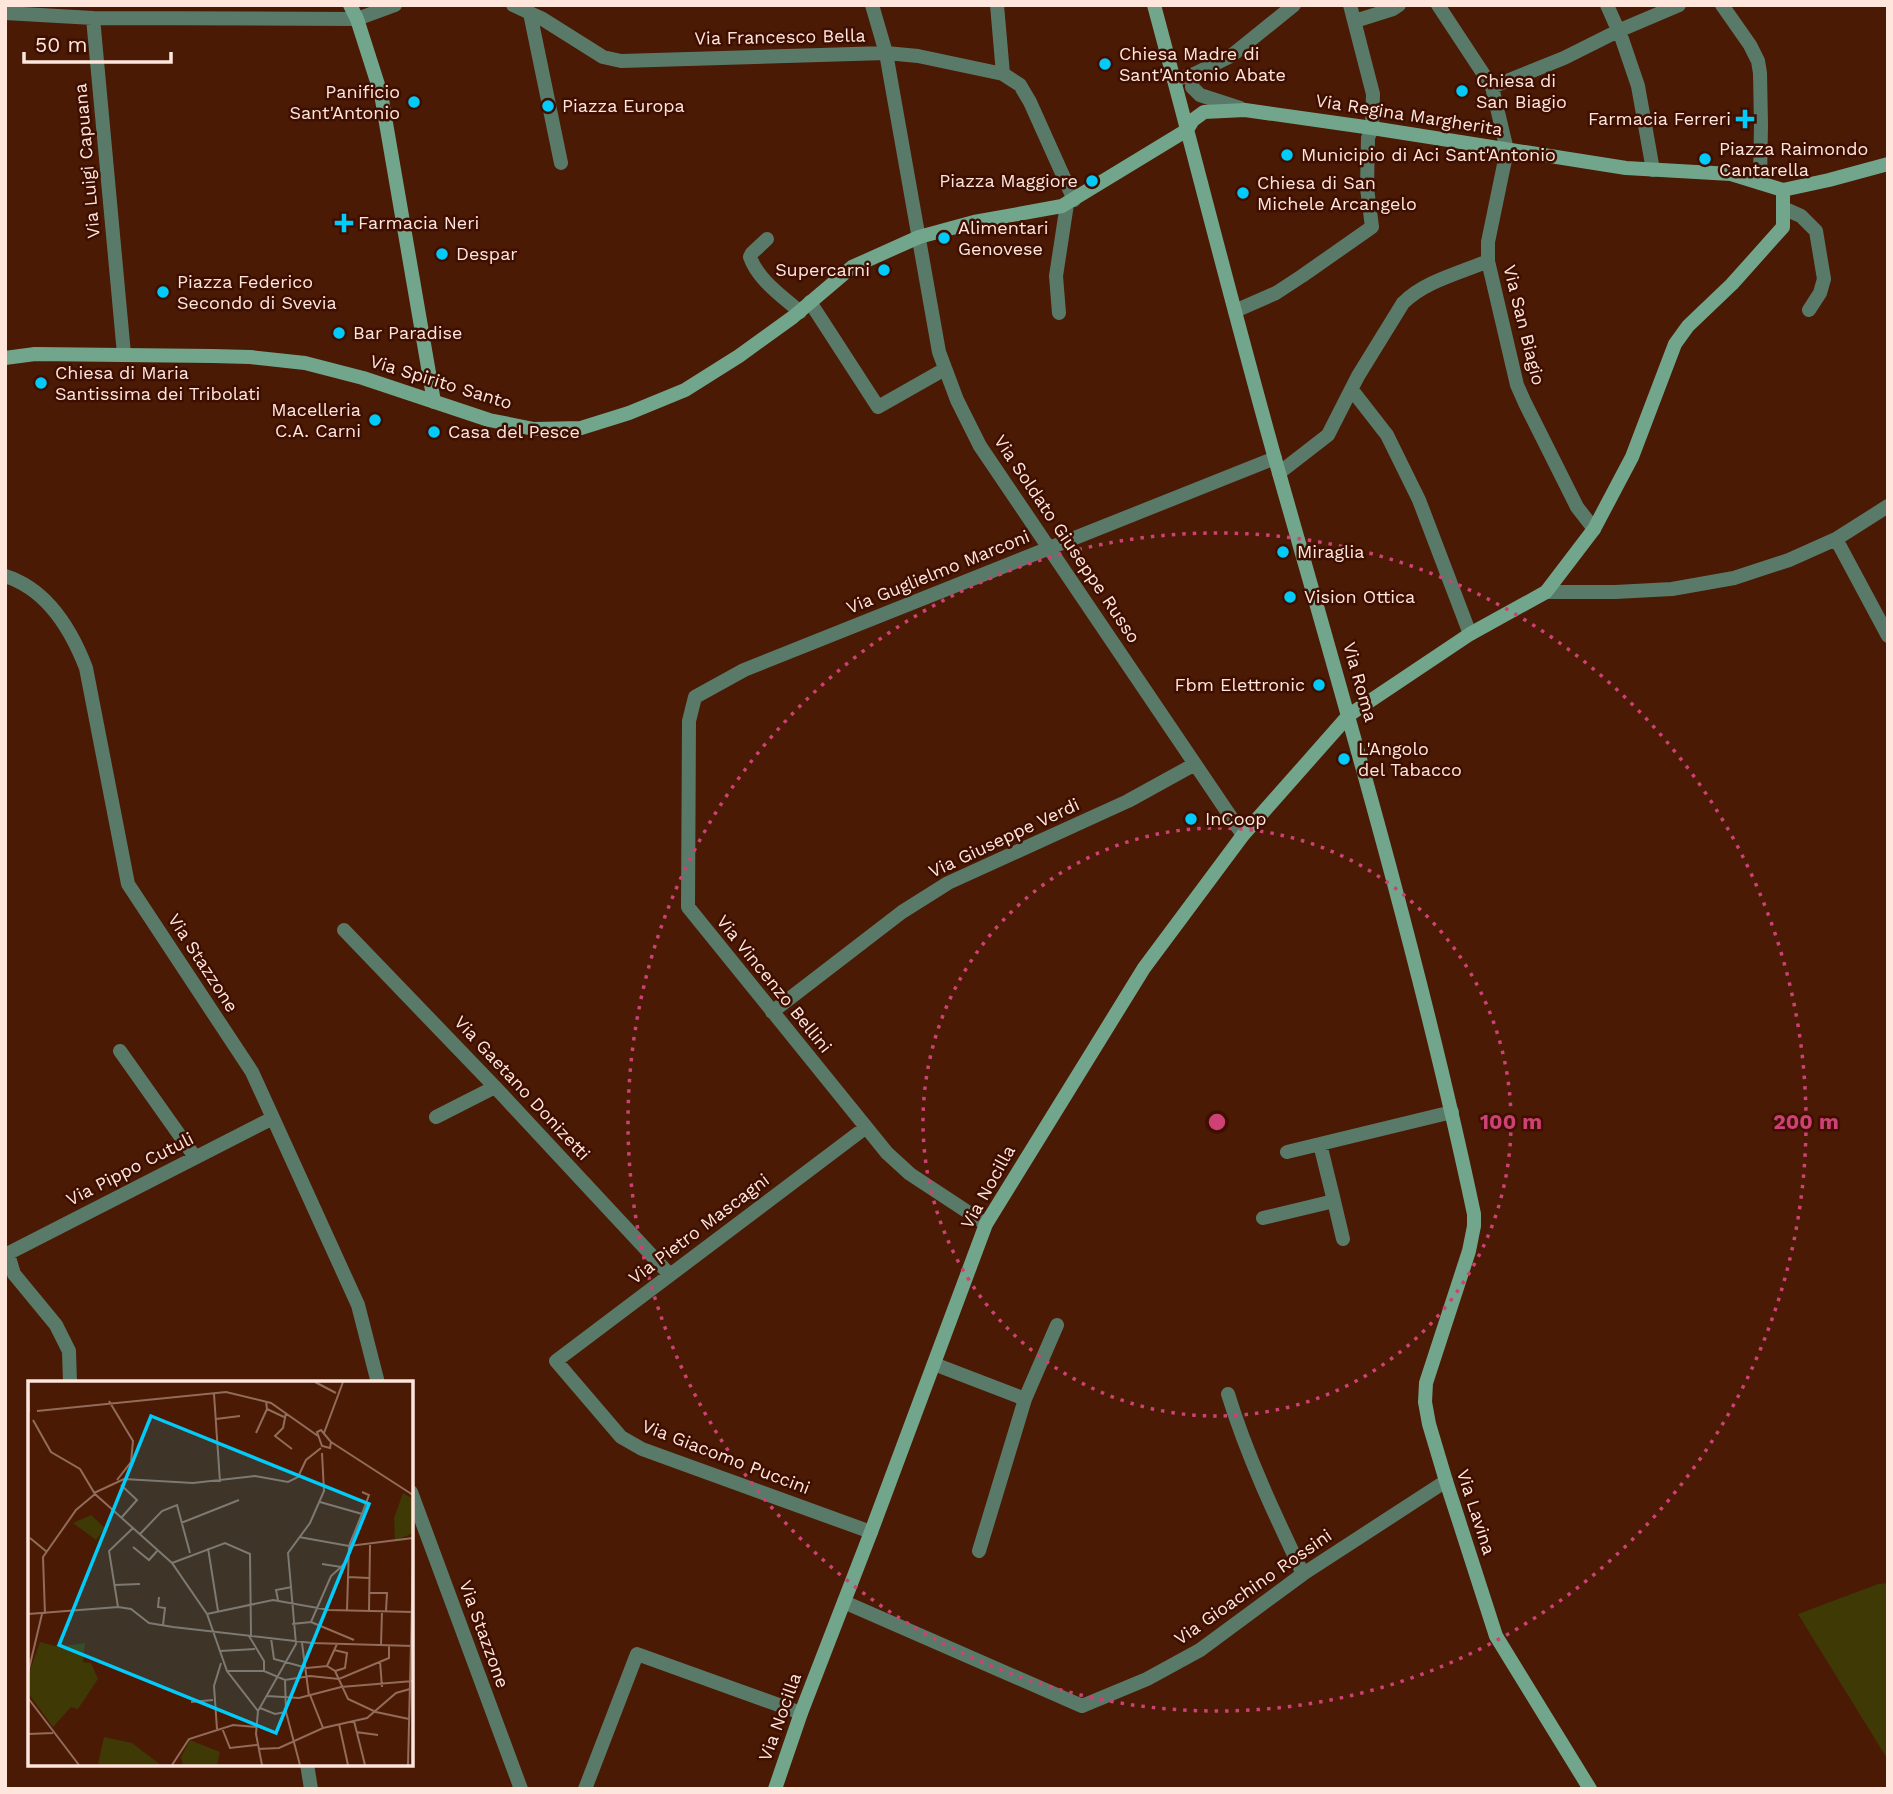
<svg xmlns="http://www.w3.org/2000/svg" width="1893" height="1794" viewBox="0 0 1893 1794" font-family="'Work Sans',sans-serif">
  <rect width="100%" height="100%" fill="#4a1a04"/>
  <path fill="#3f3905" d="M1888 1583V1760L1798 1614 1878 1584Z"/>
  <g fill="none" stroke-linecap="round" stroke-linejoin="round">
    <path stroke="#597a69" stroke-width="14" d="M513 5 530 13 561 163
      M872 5 886 53 939 352 957 400 980 446 1243 835
      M997 5 1003 74
      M1438 5 1492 87 1507 150 1488 242V261L1517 385 1525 403 1577 507 1594 529
      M1607 5 1622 39 1638 86 1653 170
      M1722 5 1750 45 1758 61 1760 73 1761 125 1760 183
      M5 13 93 18
      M530 13 541 18 603 57 621 61 886 53 918 56 1003 74 1020 85 1030 102 1074 200
      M1355 21 1393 9 1399 5
      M1194 74 1192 87 1200 95 1240 108
      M1174 80 1194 74 1231 56 1294 5
      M1492 87 1564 58 1618 31 1679 5
      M1783 208 1801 216 1816 231 1824 279 1820 293 1809 310
      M767 239 752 253 750 257C758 280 782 296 800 312
      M810 302 878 407 945 369
      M1235 311 1276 293 1302 276 1372 227 1367 188 1368 138 1372 128 1373 94 1350 5
      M1059 313 1056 276 1067 204
      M124 354 93 18 357 19 395 5
      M1352 390 1387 435 1419 500 1470 634
      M1279 473 1328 435 1358 376 1403 303C1425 281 1460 273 1488 261
      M1836 539 1888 636
      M5 576C47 589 71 629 86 668L128 884 252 1072 358 1305 378 1383
      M1546 592H1615L1672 589 1734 578 1789 560 1836 539 1888 506
      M344 930 495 1087 670 1275
      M772 1012 902 912 948 883 1128 801 1195 764
      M120 1051 195 1157
      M436 1117 495 1087
      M865 1128 556 1361 621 1437 642 1449 871 1532
      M1287 1152 1320 1144
      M1334 1201 1343 1239
      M1263 1218 1334 1201 1320 1144 1452 1112
      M986 1224 910 1174 887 1153 688 907 689 721 695 697 744 670 1275 458
      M8 1254 14 1274 56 1325 69 1351 70 1383
      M5 1255 273 1118
      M934 1364 1025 1399 979 1551
      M1228 1394C1247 1456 1275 1515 1303 1574
      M1025 1399 1057 1325
      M411 1492 521 1789
      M844 1602 1082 1706 1147 1679 1200 1650 1303 1574 1446 1481
      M307 1764 311 1789
      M585 1789 637 1654 801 1713"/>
    <path stroke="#72a68c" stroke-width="14" d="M350 5 357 19 381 94 434 402
      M1154 5C1196 161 1235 317 1279 473 1349 719 1421 964 1474 1214V1226L1469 1251 1426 1383 1425 1402 1429 1424 1446 1481 1496 1636 1590 1789
      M5 358 35 354 212 356 250 357 305 363 363 378 489 420 534 429 581 428 629 413 685 390 739 356 793 317 852 267 919 237 974 222 1062 206 1187 130 1193 120 1204 112 1245 110 1372 128 1626 168 1731 174 1783 190 1829 180 1888 164
      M775 1789 801 1713 871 1532 986 1224 1144 968 1243 835 1349 715 1470 634 1546 592 1594 529 1632 457 1675 344 1688 326 1732 284 1783 227V190"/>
  </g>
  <g fill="none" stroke="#ce4175" stroke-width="3.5" stroke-dasharray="3.5 7">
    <circle cx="1217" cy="1122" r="294"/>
    <circle cx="1217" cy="1122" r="589"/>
  </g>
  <g fill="#03cbf9" stroke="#3e0f00" stroke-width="2.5">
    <circle cx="1105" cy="64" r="7"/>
    <circle cx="1462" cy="91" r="7"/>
    <circle cx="414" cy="102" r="7"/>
    <circle cx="548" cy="106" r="7"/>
    <path d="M1741.5 108.5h7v7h7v7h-7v7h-7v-7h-7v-7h7z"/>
    <circle cx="1287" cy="155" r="7"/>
    <circle cx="1705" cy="159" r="7"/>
    <circle cx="1092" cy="181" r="7"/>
    <circle cx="1243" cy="193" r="7"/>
    <path d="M340.5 212.5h7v7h7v7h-7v7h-7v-7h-7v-7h7z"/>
    <circle cx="944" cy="238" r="7"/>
    <circle cx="442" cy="254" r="7"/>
    <circle cx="884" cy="270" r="7"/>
    <circle cx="163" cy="292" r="7"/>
    <circle cx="339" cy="333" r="7"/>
    <circle cx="41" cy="383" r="7"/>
    <circle cx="375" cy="420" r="7"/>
    <circle cx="434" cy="432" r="7"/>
    <circle cx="1283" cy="552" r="7"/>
    <circle cx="1290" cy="597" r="7"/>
    <circle cx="1319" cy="685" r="7"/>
    <circle cx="1344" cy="759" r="7"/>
    <circle cx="1191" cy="819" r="7"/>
  </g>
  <g text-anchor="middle" stroke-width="5" stroke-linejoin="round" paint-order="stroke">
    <g font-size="18" fill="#ffe6dd" stroke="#3e0f00">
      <text transform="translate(780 37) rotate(-1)" y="6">Via Francesco Bella</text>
      <text transform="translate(1409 115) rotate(9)" y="6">Via Regina Margherita</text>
      <text transform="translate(87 161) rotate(-95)" y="6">Via Luigi Capuana</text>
      <text transform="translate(1524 325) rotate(76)" y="6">Via San Biagio</text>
      <text transform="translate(441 382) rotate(17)" y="6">Via Spirito Santo</text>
      <text transform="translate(1067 539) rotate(56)" y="6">Via Soldato Giuseppe Russo</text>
      <text transform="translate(938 572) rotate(-22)" y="6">Via Guglielmo Marconi</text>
      <text transform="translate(1360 682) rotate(74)" y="6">Via Roma</text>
      <text transform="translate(1004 838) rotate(-25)" y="6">Via Giuseppe Verdi</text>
      <text transform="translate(203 963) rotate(57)" y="6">Via Stazzone</text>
      <text transform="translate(774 984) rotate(51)" y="6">Via Vincenzo Bellini</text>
      <text transform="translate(522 1088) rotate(47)" y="6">Via Gaetano Donizetti</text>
      <text transform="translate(130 1169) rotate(-27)" y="6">Via Pippo Cutuli</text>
      <text transform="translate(988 1187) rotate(-61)" y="6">Via Nocilla</text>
      <text transform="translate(699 1229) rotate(-37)" y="6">Via Pietro Mascagni</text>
      <text transform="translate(726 1457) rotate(21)" y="6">Via Giacomo Puccini</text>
      <text transform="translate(1476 1512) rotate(72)" y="6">Via Lavina</text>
      <text transform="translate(1253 1587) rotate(-35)" y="6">Via Gioachino Rossini</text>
      <text transform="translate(484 1634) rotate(70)" y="6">Via Stazzone</text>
      <text transform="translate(780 1717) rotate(-70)" y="6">Via Nocilla</text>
    </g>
    <g font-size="18" fill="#ffe6dd" stroke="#3e0f00" text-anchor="start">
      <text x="1119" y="60">Chiesa Madre di<tspan x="1119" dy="21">Sant'Antonio Abate</tspan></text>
      <text x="1476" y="87">Chiesa di<tspan x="1476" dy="21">San Biagio</tspan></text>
      <text x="400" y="98" text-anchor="end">Panificio<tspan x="400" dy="21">Sant'Antonio</tspan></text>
      <text x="562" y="112">Piazza Europa</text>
      <text x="1731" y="125" text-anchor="end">Farmacia Ferreri</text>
      <text x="1719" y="155">Piazza Raimondo<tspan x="1719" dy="21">Cantarella</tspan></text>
      <text x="1301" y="161">Municipio di Aci Sant'Antonio</text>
      <text x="1078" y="187" text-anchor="end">Piazza Maggiore</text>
      <text x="1257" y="189">Chiesa di San<tspan x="1257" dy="21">Michele Arcangelo</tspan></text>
      <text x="358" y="229">Farmacia Neri</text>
      <text x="958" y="234">Alimentari<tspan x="958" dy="21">Genovese</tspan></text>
      <text x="456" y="260">Despar</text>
      <text x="870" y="276" text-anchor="end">Supercarni</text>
      <text x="177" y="288">Piazza Federico<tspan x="177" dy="21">Secondo di Svevia</tspan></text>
      <text x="353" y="339">Bar Paradise</text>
      <text x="55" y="379">Chiesa di Maria<tspan x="55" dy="21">Santissima dei Tribolati</tspan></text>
      <text x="361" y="416" text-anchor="end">Macelleria<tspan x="361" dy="21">C.A. Carni</tspan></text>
      <text x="448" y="438">Casa del Pesce</text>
      <text x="1297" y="558">Miraglia</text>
      <text x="1304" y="603">Vision Ottica</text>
      <text x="1305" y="691" text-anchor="end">Fbm Elettronic</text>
      <text x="1358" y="755">L'Angolo<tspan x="1358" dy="21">del Tabacco</tspan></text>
      <text x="1205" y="825">InCoop</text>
    </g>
  </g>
  <g transform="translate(28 1381)">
    <rect width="385" height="385" fill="#4a1a04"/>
    <path d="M375 112 385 118V152L367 160 366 137ZM63 134 77 147 68 159 45 142ZM12 261 31 266 57 262 55 281 63 282 70 298 50 328 43 326 25 346 0 312 1 292ZM76 356 104 362 133 384 70 383ZM162 359 192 371 189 384H155L153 376Z" fill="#3f3905"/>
    <path fill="none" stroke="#926c5b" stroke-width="2" d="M0 1 1 31M287 1 308 12M186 13 192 101M81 20 105 60 103 81 89 99M238 20 239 28 256 36M9 30 198 11 243 22 290 55M258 32 255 47 247 55 264 68M188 38 212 35M5 39 23 71 52 88 67 113 144 182 179 233 199 290 230 330M293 49 303 61 302 67 294 65 289 51ZM228 52 239 28M296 52 315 1M303 61 385 114M93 104 109 119 94 136M66 112 96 98 165 102 227 95 260 101 270 96 278 79 293 67M292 121 334 133 321 165 319 229M334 133 341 114 334 111M153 142 211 119M112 153 134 130 149 124 162 172M271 156 321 165 385 157M2 157 19 171M105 166 121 179 130 169M180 167 190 230M144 182 197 162 222 173 223 255M294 183 313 186 320 179M320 196 341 197M86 204 112 203M341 212H359L358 230M131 216 130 226 137 227 135 244M250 219 248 209 264 206M90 226 81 170 105 147M341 230 342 164M0 233 90 226 103 228 121 242 145 246 284 262 385 265M17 233 15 176 48 129 67 113M179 233 245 219 301 229 385 231M283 241 326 259M264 243 283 241 303 195 313 186M221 255 236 280V290M243 257 246 278 279 287 299 285 307 290 320 318 348 331 381 338M274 262 281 315M353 264 354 230M306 269 319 272 317 287 307 290M192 270 227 268M352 280 354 306M299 285 309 263M199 290H236L257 299 282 295 311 298 361 277V264M0 292 14 233M257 299 258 331 272 384M282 314 295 347M239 315 271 317 313 306 385 300M0 317 51 384M163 321 185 319M232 327 247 333 258 331M326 340 337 384M311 343 320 384M194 347 202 367 229 364M189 348 186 305 193 282M328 351 350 354M0 353 25 352M230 368 251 367 295 347 339 337 368 312 382 308M144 384 161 358 205 344 228 346M234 384 228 353 230 330 268 263 260 172 282 142 296 110 294 72M380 384 385 179"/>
    <path fill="#03cbf9" fill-opacity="0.15" stroke="#03cbf9" stroke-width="3.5" d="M123 35 341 123 248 352 31 264Z"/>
    <rect width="385" height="385" fill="none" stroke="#ffe6dd" stroke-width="3.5"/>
  </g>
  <circle cx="1217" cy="1122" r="10" fill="#ce4175" stroke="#3e0f00" stroke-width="3.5"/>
  <g font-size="21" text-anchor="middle" font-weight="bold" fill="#ce4175" stroke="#3e0f00" stroke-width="5" stroke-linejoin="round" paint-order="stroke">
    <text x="1511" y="1129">100 m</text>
    <text x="1806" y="1129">200 m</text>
  </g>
  <rect width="1893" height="1794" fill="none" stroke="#ffe6dd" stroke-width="14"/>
  <path d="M24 52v10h147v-10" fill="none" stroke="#ffe6dd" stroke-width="3.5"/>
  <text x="35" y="52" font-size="21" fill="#ffe6dd" stroke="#3e0f00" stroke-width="5" paint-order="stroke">50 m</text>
</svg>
